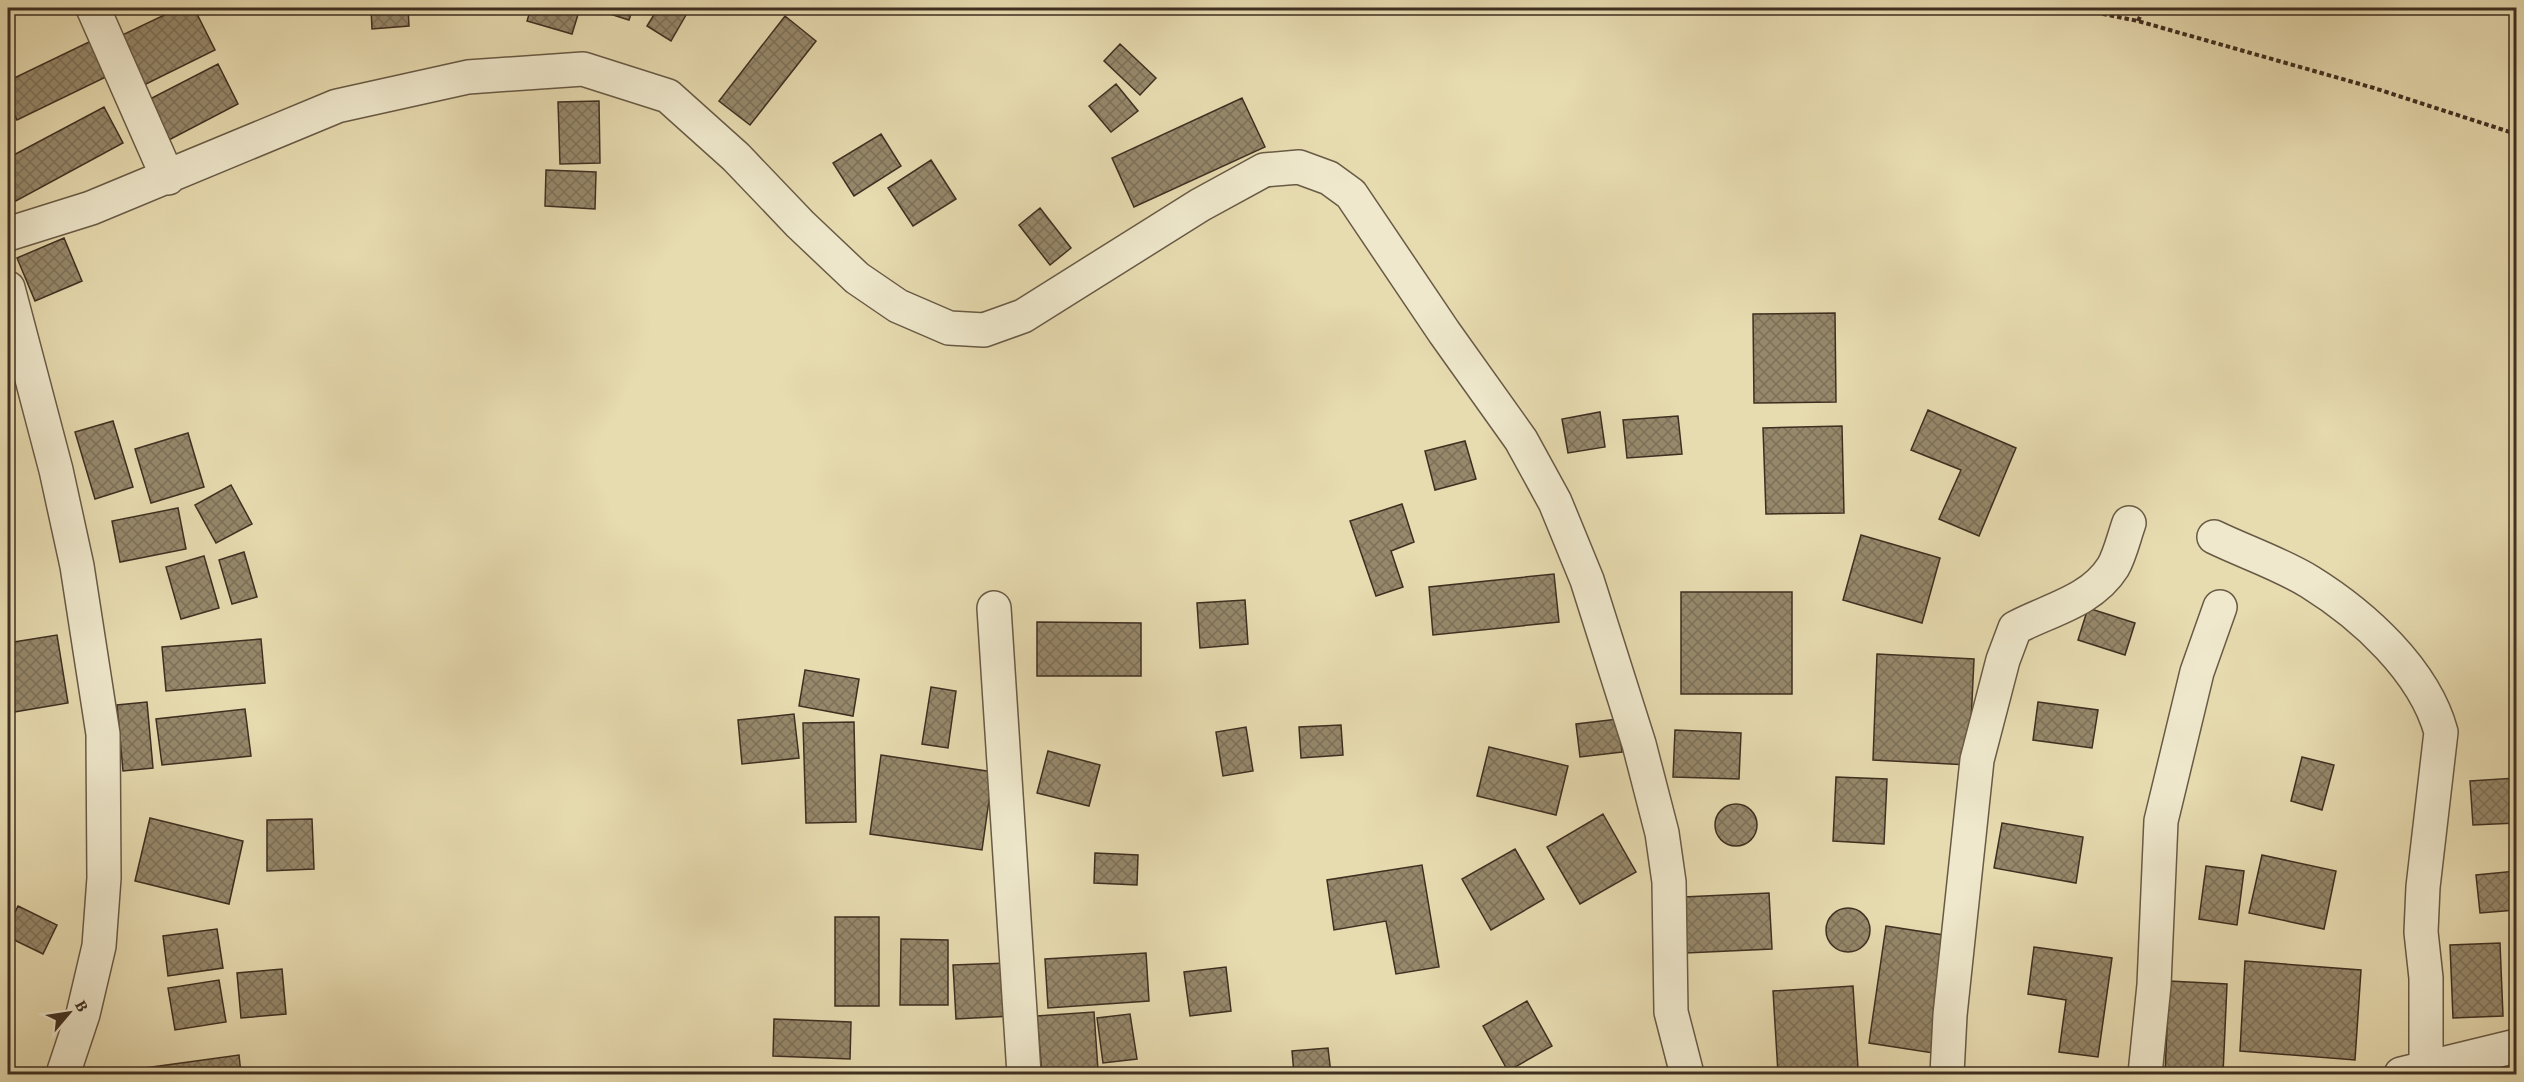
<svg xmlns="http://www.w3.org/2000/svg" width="2524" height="1082" viewBox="0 0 2524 1082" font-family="'EB Garamond',serif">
  <defs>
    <pattern id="building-cross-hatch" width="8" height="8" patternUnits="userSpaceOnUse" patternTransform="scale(1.5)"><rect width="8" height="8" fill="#96886b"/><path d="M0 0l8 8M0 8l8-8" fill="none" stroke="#7c7058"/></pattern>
  </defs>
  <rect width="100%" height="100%" fill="#e7dbb0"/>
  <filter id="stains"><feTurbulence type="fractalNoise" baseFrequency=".00333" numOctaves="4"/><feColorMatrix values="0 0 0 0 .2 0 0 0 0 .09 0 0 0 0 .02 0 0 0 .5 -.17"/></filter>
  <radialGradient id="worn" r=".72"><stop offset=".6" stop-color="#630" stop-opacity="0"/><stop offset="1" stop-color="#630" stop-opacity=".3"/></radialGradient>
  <path fill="url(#building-cross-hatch)" stroke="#3e2f21" stroke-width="1.5" d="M8 8H27L9 15Z
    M179 8H194L215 50 142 86 118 37Z
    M371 8H408L409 26 372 29Z
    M531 8H580L572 34 527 21Z
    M591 8H633L629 20Z
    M658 8H690L671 41 647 26Z
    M785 16 816 41 750 125 719 101Z
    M91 41 108 76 17 120 8 101V81Z
    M1120 44 1156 78 1140 95 1104 61Z
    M218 64 238 104 167 141 146 101Z
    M1116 84 1138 111 1111 132 1089 106Z
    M1242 98 1265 147 1134 207 1112 158Z
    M599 101 600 163 560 164 558 102Z
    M104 107 123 143 14 202 8 189V158Z
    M881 134 901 166 854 196 833 163Z
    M931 160 956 199 913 226 888 188Z
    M546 170 596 172 595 209 545 206Z
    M1040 208 1071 248 1050 265 1019 225Z
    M64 238 82 281 35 301 17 258Z
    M1835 313 1836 402 1754 403 1753 314Z
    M1928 410 2016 448 1979 536 1939 519 1961 470 1911 450Z
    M1600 412 1605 447 1568 453 1562 419Z
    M1678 416 1682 454 1627 458 1623 420Z
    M113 421 133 487 95 499 75 432Z
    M1842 426 1844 513 1766 514 1763 428Z
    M188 433 204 487 151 503 135 449Z
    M1465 441 1476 479 1435 490 1425 451Z
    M231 485 252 524 216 543 195 505Z
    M1402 504 1414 542 1391 551 1403 587 1376 596 1350 521Z
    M178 508 186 549 120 562 112 521Z
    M1861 535 1940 558 1922 623 1843 600Z
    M244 552 257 597 232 604 219 560Z
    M204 556 219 608 181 619 166 567Z
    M1554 574 1559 622 1433 635 1429 587Z
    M1681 592H1792V694H1681Z
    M1245 600 1248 644 1200 648 1197 603Z
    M2088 608 2135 623 2125 655 2078 640Z
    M1037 622 1141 623V676H1037Z
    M57 635 68 703 8 713V643Z
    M261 639 265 683 166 691 162 647Z
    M1877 654 1974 659 1969 765 1873 760Z
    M805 670 859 679 853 716 799 706Z
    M931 687 956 691 948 748 922 744Z
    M147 702 153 768 123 771 117 705Z
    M2038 702 2098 710 2092 748 2033 740Z
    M245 709 251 756 162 765 156 719Z
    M794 714 799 758 742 764 738 720Z
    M1618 719 1622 752 1580 757 1576 724Z
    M854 722 856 822 806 823 803 723Z
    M1341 725 1343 755 1301 758 1299 727Z
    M1246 727 1253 771 1223 776 1216 732Z
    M1675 730 1741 733 1739 779 1673 777Z
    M1489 747 1568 766 1556 815 1477 796Z
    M1048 751 1100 765 1089 806 1037 793Z
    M881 755 993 772 982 850 870 834Z
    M2302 757 2334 765 2322 810 2291 801Z
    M1836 777 1887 779 1884 844 1833 841Z
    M2516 778V823L2473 825 2470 781Z
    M1715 825a21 21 0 1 1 42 0a21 21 0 1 1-42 0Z
    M1603 814 1636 872 1580 904 1547 847Z
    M150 818 243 841 229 904 135 881Z
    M312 819 314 869 267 871V820Z
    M2002 823 2083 837 2076 883 1994 868Z
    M1515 849 1544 899 1491 930 1462 879Z
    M1095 853 1138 855 1137 885 1094 883Z
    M2262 855 2336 871 2324 929 2249 913Z
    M1422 865 1439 967 1396 974 1386 921 1334 930 1327 880Z
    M2206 866 2244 871 2237 925 2199 919Z
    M2516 871V910L2480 913 2476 875Z
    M1769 893 1772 949 1686 953 1683 897Z
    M18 906 57 925 43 954 8 937V927Z
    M1826 930a22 22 0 1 1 44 0a22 22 0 1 1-44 0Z
    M835 917H879V1006H835Z
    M1886 926 1950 936 1933 1053 1869 1043Z
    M217 929 223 968 168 976 163 936Z
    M901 939 948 940V1005H900Z
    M2500 943 2503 1016 2453 1018 2450 945Z
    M2034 947 2112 958 2098 1057 2059 1052 2066 1000 2028 994Z
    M1146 953 1149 1001 1048 1008 1045 959Z
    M2245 961 2361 970 2355 1060 2240 1051Z
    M1009 963 1012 1016 956 1019 953 965Z
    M1226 967 1231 1011 1190 1016 1184 972Z
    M282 969 286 1014 241 1018 237 973Z
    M219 980 226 1022 175 1030 168 988Z
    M2169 981 2227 984 2223 1074H2165Z
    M1853 986 1858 1068 1778 1073 1773 991Z
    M1527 1001 1552 1046 1508 1071 1483 1026Z
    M1094 1012 1098 1070 1042 1074 1037 1016Z
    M1130 1014 1137 1059 1103 1063 1097 1018Z
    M774 1019 851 1022 850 1059 773 1056Z
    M1328 1048 1331 1074H1294L1292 1051Z
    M239 1055 241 1074H146L145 1068Z"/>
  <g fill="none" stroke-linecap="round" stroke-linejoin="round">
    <defs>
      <path id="minor" d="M93 8 168 178
        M8 234 91 208 337 106 468 77 583 69 668 96 736 157 800 224 857 278 898 306 949 328 984 330 1023 316 1200 205 1264 170 1299 167 1329 178 1351 194 1444 332 1521 440 1555 502 1587 580 1639 744 1662 833 1669 882 1671 1012 1687 1074
        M8 288 56 470 77 566 103 734 104 878 99 946 83 1014 63 1074
        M2214 537C2245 552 2281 564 2310 582 2363 615 2424 670 2441 732L2423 887 2421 932 2426 978V1068
        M994 608 1024 1074
        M1947 1074 1950 1015 1977 760 2003 660 2015 628C2048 610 2091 602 2113 567 2120 555 2124 537 2129 523
        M2145 1074 2154 985 2161 821 2197 672 2220 607
        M2401 1074 2516 1046"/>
    </defs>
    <use href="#minor" stroke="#685a45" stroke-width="36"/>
    <path stroke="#3e2f21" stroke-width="4" stroke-dasharray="4.5 3" stroke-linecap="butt" d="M2073 8 2138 21 2374 88 2516 134
      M2138 21 2144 8"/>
    <use href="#minor" stroke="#efe8cc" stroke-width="33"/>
  </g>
  <rect width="2524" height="1082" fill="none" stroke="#e7dbb0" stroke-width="30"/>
  <rect x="9" y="9" width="2506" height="1064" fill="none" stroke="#3e2f21" stroke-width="3"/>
  <rect x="15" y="15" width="2494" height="1052" fill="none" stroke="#3e2f21" stroke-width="1.5"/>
  <g transform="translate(69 1013) rotate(61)" stroke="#efe8cc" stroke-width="4.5" paint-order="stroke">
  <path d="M0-4.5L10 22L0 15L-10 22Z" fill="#3e2f21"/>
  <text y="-9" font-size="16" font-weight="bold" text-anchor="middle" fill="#3e2f21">B</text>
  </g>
  <rect width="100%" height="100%" filter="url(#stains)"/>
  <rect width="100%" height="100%" fill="url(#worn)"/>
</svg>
